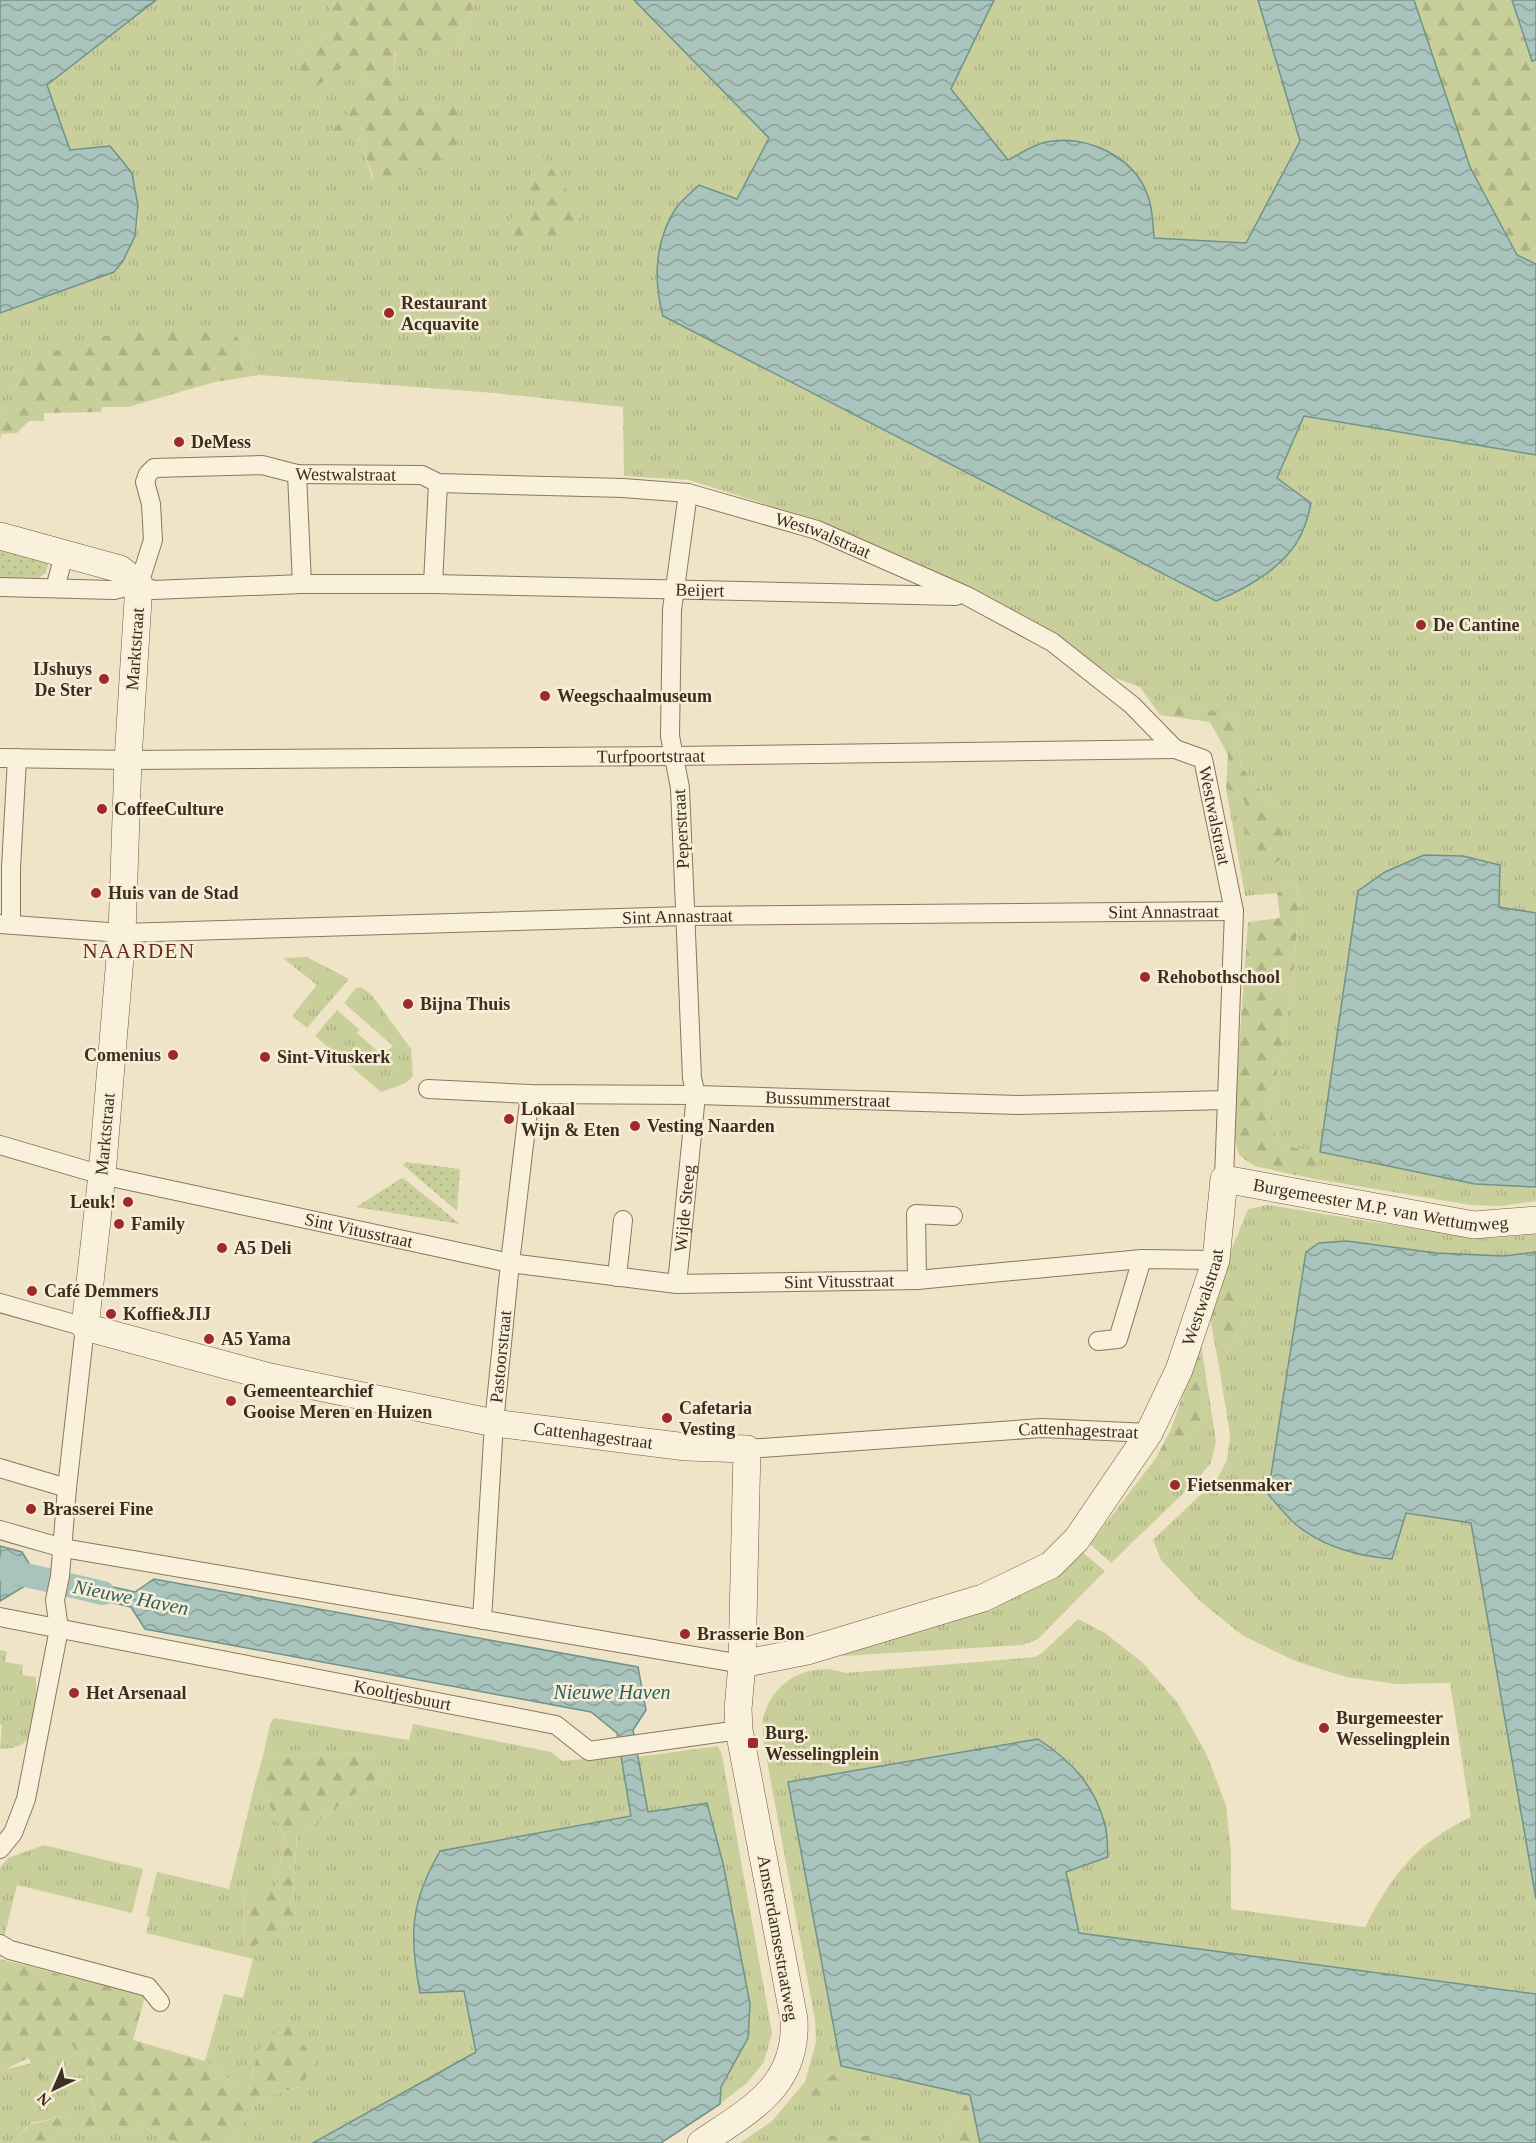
<svg xmlns="http://www.w3.org/2000/svg" width="1536" height="2143" viewBox="0 0 1536 2143" font-family="'Times New Roman',serif">
  <defs>
    <pattern id="grass-tufts" width="24" height="20" patternUnits="userSpaceOnUse" patternTransform="scale(1.5)"><rect width="24" height="20" fill="#c9cf9b"/><path d="M3 7l-1-3M5 7V3M7 7l1-3M15 17l-1-3M17 17v-4M19 17l1-3" fill="none" stroke="#aeb285"/></pattern>
    <pattern id="forest-firs" width="22" height="20" patternUnits="userSpaceOnUse" patternTransform="scale(1.5)"><rect width="22" height="20" fill="#c9cf9b"/><path d="M5 1l3.5 6h-7zM16 11l3.5 6h-7z" fill="#aeb285"/></pattern>
    <pattern id="park-dots" width="8" height="8" patternUnits="userSpaceOnUse" patternTransform="scale(1.5)"><rect width="8" height="8" fill="#c9cf9b"/><path d="M2 2h.1M6 6h.1" fill="none" stroke="#aeb285" stroke-width="1.8" stroke-linecap="round"/></pattern>
    <pattern id="water-waves" width="16" height="10" patternUnits="userSpaceOnUse" patternTransform="scale(1.5)"><rect width="16" height="10" fill="#a9c4bc"/><path d="M0 5q4-4 8 0t8 0" fill="none" stroke="#8ba098"/></pattern>
  </defs>
  <rect width="100%" height="100%" fill="#f0e4c8"/>
  <path fill="url(#grass-tufts)" d="M156 0H325L338 25 292 55 355 58 369 86 359 138 373 179 455 106 427 109 391 95 396 51 461 48 474 0H634L769 138 737 200 663 316 894 433 1311 503 1277 478 1304 416 1536 455V913L1499 907 1320 1152 1475 1184 1536 1187V1201L1502 1206 1471 1205 1315 1179 1319 1152 1279 1145 1269 1116 1292 990 1299 901 1296 881 1277 893 1245 896 1226 788 1246 802 1276 808 1241 767 1235 718 1177 700 1160 715 1140 687 1115 678 1076 651 967 590 812 519 689 480 624 476 623 407 494 393 260 375 235 333 22 373 12 399 0 414V313L114 272C128 255 141 230 138 207 136 195 116 159 110 146L70 150 47 85Z
    M994 0H1258L1300 141 1246 243 1154 238 1153 217 1122 160 1106 151 1085 142 1026 150 1008 160 951 89Z
    M307 957 349 979 307 1028 292 1016 317 985 283 958Z
    M361 987 371 994 411 1049 413 1076 406 1083 381 1092 315 1036 337 1010 360 1030 357 1033 382 1055 393 1046 344 1003 356 988Z
    M1268 1205 1461 1236 1491 1238 1536 1234V1252L1504 1256 1436 1253 1392 1559 1406 1513 1471 1523 1536 1899V1994L1079 1933 1038 1739 788 1782 841 2066 971 2095 941 2143H889L884 2136 836 2135 810 2139 808 2143H740L772 2121 805 2082 816 2042 815 2020 763 1739C763 1733 762 1726 763 1720 770 1681 811 1660 846 1673L1035 1657 1042 1653 1078 1619 1105 1633 1143 1663 1177 1702 1206 1753 1226 1805 1231 1851V1909L1365 1927C1392 1875 1417 1842 1471 1817L1450 1683 1397 1684 1346 1677 1295 1661 1242 1635 1201 1602 1161 1560 1153 1540 1217 1479 1227 1460 1230 1434 1219 1367 1243 1321 1219 1280 1248 1209Z
    M1208 1390 1216 1441 1211 1463 1192 1485 1111 1563 1090 1544 1156 1458 1165 1465 1201 1420Z
    M1082 1552 1105 1571 1038 1639 1023 1645 842 1656 840 1652Z
    M0 1650 7 1652 5 1662 23 1665 22 1675 36 1677C36 1699 42 1740 15 1747 10 1749 5 1748 0 1749L2 1725 0 1724Z
    M274 1718 409 1740 413 1724 551 1752 563 1761 621 1755 631 1816 440 1851 476 2052 313 2143H230L258 2100 300 2086 258 2051 248 2094 205 2061 224 1994 243 1998 253 1959 146 1933 150 1917 146 1916 157 1872 229 1889 256 1780 284 1834 277 1887H244L245 1952 296 1917 293 1893 297 1836 385 1772 373 1753 263 1756 270 1724Z
    M718 1746 722 1755 772 2033 764 2062 747 2083 720 2104 721 2087 748 2038 750 2004 723 1863 707 1803 648 1813 637 1757Z
    M44 1845 143 1869 132 1913 17 1885 4 1938 0 1932V1868L8 1858Z
    M67 2041 86 2058 88 2088 95 2111 31 2123 11 2143H0V2064L2 2070 50 2059Z
    M145 2127 175 2143H43L68 2129 109 2133Z"/>
  <path fill="url(#forest-firs)" d="M325 0H474L461 48 395 52 392 95 427 109 455 105 461 123 456 144 436 166 374 179 359 138 332 132 369 86 354 58 311 91 292 55 337 25Z
    M1414 0H1512L1532 61 1536 60V264L1517 255 1470 167Z
    M543 157 582 211 572 242 510 238 511 218 546 206 525 185Z
    M187 328 235 333 260 375 215 382 128 407H102L101 412 44 413V421H29L17 433 1 434 0 441V414L12 399 22 373 50 353 93 337Z
    M1177 700 1235 718 1241 767 1276 808 1287 856 1273 864 1263 858 1242 825 1246 802 1226 788 1228 755 1210 722 1160 715Z
    M1296 881 1299 902 1292 990 1269 1116 1279 1145 1320 1152 1315 1179 1254 1166 1239 1155 1233 1133 1248 922 1280 918 1277 893Z
    M1219 1280 1239 1283 1243 1321 1219 1367 1209 1312Z
    M1201 1344 1208 1390 1201 1420 1166 1465 1156 1458 1171 1429Z
    M374 1753 385 1772 297 1836 293 1893 296 1917 245 1953 244 1886 277 1887 284 1834 256 1780 263 1756Z
    M0 1959 145 1996 133 2040 205 2061 248 2094 258 2051 287 2021 316 2063 300 2086 258 2100 230 2143H175L145 2127 109 2133 68 2129 43 2143H11L31 2124 95 2110 88 2088 86 2058 68 2042 50 2059 41 2080 28 2058 2 2071 0 2064Z
    M839 2071H844C835 2089 829 2102 809 2110L798 2100Z
    M971 2095 980 2143H941Z
    M836 2135 884 2136 889 2143H808L809 2139Z"/>
  <path fill="url(#park-dots)" d="M0 545 49 560 46 572 39 578H0Z
    M406 1162 460 1169 457 1211 403 1165Z
    M402 1178 407 1181 460 1224 356 1207Z"/>
  <path fill="url(#water-waves)" stroke="#6f938a" stroke-width="1.5" d="M0 0H156L47 85 70 150 110 146 132 173 138 206 135 236 123 261 114 272 0 313Z
    M634 0H994L951 89 1008 160C1020 154 1032 145 1046 142 1086 134 1134 156 1148 196 1153 210 1153 224 1154 238L1246 243 1300 141 1258 0H1414L1470 167 1517 255 1536 264V455L1304 416 1277 478 1311 503C1309 512 1307 522 1303 530 1290 564 1248 588 1216 601L663 316C653 280 655 240 676 208 682 200 692 192 699 185L737 199 769 138Z
    M1512 0H1536V60L1532 61Z
    M1424 855 1463 856 1500 865 1499 907 1536 913V1187L1475 1184 1320 1152 1358 891 1385 872Z
    M1347 1241 1436 1253 1504 1256 1536 1252V1899L1471 1523 1406 1513 1392 1559C1357 1556 1320 1546 1293 1522 1284 1513 1276 1503 1268 1494L1306 1252 1319 1243Z
    M0 1546 22 1552 33 1570 47 1573 44 1588 28 1584 0 1601Z
    M73 1578 135 1592 154 1579 638 1667 646 1710 633 1730 648 1812 707 1803 723 1863 750 2004 748 2038 721 2087 720 2104 661 2143H313L476 2052 464 1991 420 1993C409 1935 410 1903 440 1851L631 1816 617 1733 591 1712 145 1629 131 1607 70 1593Z
    M1038 1739C1071 1761 1095 1785 1105 1825 1108 1835 1107 1847 1108 1857L1066 1872 1079 1933 1536 1994V2143H980L970 2095 841 2066 788 1782Z"/>
  <g fill="none" stroke-linecap="round" stroke-linejoin="round">
    <path stroke="#a9c4bc" stroke-width="24" d="M0 1569 103 1593"/>
    <defs>
      <g id="street">
        <path d="M297 474 302 584"/>
        <path id="s1" d="M139 584 153 540 151 504 145 482 148 474 154 468 262 465 297 474 422 475 438 483 623 488 688 493 817 530 967 596 1052 642 1132 705 1175 749 1203 759 1234 911 1224 1179"/>
        <path d="M139 584 153 590 302 584H433L438 483"/>
        <path id="s2" d="M433 584 956 596"/>
        <path d="M0 587 114 590 139 584"/>
        <path d="M55 588 64 555"/>
        <path id="s3" d="M0 758 128 760 675 756 1175 749"/>
        <path id="s4" d="M0 924 122 933 686 916 1234 911"/>
        <path d="M11 924V868L17 758"/>
        <path id="s5" d="M428 1089 530 1094 696 1095 1018 1105 1227 1100"/>
        <path id="s6" d="M0 1145 102 1175 510 1263 677 1284 917 1280 1142 1259 1216 1260"/>
        <path d="M617 1277 623 1220"/>
        <path d="M917 1280 916 1214 953 1216"/>
        <path id="s7" d="M677 1284 696 1095 692 1078 680 788 670 736 672 610 688 493"/>
        <path d="M0 1303 85 1327 67 1488 60 1576 55 1600 59 1629 26 1799 13 1833 0 1849"/>
        <path d="M1098 1341 1118 1339 1142 1259"/>
        <path id="s8" d="M747 1449 1042 1428 1149 1433"/>
        <path d="M0 1468 67 1488"/>
        <path d="M0 1530 63 1548 742 1664"/>
        <path id="s9" d="M0 1617 556 1725 589 1751 739 1730"/>
        <path id="s10" d="M482 1620 494 1423 510 1263 530 1094"/>
        <path d="M0 1944 10 1950 148 1987 160 2002"/>
      </g>
      <g id="secondary">
        <path id="s11" d="M0 536 120 569 139 584 128 760 122 933 102 1175 85 1327 270 1377 494 1423 686 1447 747 1449 742 1664"/>
        <path id="s12" d="M701 2143C750 2110 798 2086 794 2019L739 1730 738 1709 742 1664 807 1651 983 1598 1051 1565 1077 1539 1149 1433 1179 1370 1216 1260 1224 1179 1474 1225 1536 1220"/>
      </g>
    </defs>
    <use href="#street" stroke="#8d765c" stroke-width="20"/>
    <use href="#secondary" stroke="#6f573f" stroke-width="28"/>
    <use href="#street" stroke="#faf1dc" stroke-width="18"/>
    <use href="#secondary" stroke="#faf1dc" stroke-width="27"/>
  </g>
  <g fill="#9e2a2b" stroke="#f7eed8" stroke-width="2">
    <circle cx="389" cy="313" r="6"/>
    <circle cx="179" cy="442" r="6"/>
    <circle cx="1421" cy="625" r="6"/>
    <circle cx="104" cy="679" r="6"/>
    <circle cx="545" cy="696" r="6"/>
    <circle cx="102" cy="809" r="6"/>
    <circle cx="96" cy="893" r="6"/>
    <circle cx="1145" cy="977" r="6"/>
    <circle cx="408" cy="1004" r="6"/>
    <circle cx="173" cy="1055" r="6"/>
    <circle cx="265" cy="1057" r="6"/>
    <circle cx="509" cy="1119" r="6"/>
    <circle cx="635" cy="1126" r="6"/>
    <circle cx="128" cy="1202" r="6"/>
    <circle cx="119" cy="1224" r="6"/>
    <circle cx="222" cy="1248" r="6"/>
    <circle cx="32" cy="1291" r="6"/>
    <circle cx="111" cy="1314" r="6"/>
    <circle cx="209" cy="1339" r="6"/>
    <circle cx="231" cy="1401" r="6"/>
    <circle cx="667" cy="1418" r="6"/>
    <circle cx="1175" cy="1485" r="6"/>
    <circle cx="31" cy="1509" r="6"/>
    <circle cx="685" cy="1634" r="6"/>
    <circle cx="74" cy="1693" r="6"/>
    <circle cx="1324" cy="1728" r="6"/>
    <rect x="747" y="1737" width="12" height="12" rx="3"/>
  </g>
  <g text-anchor="middle" stroke-width="5" stroke-linejoin="round" paint-order="stroke">
    <g font-size="18" font-weight="bold" fill="#3d2e20" stroke="#f7eed8" text-anchor="start">
      <text x="401" y="309">Restaurant<tspan x="401" dy="21">Acquavite</tspan></text>
      <text x="191" y="448">DeMess</text>
      <text x="1433" y="631">De Cantine</text>
      <text x="92" y="675" text-anchor="end">IJshuys<tspan x="92" dy="21">De Ster</tspan></text>
      <text x="557" y="702">Weegschaalmuseum</text>
      <text x="114" y="815">CoffeeCulture</text>
      <text x="108" y="899">Huis van de Stad</text>
      <text x="1157" y="983">Rehobothschool</text>
      <text x="420" y="1010">Bijna Thuis</text>
      <text x="161" y="1061" text-anchor="end">Comenius</text>
      <text x="277" y="1063">Sint-Vituskerk</text>
      <text x="521" y="1115">Lokaal<tspan x="521" dy="21">Wijn &amp; Eten</tspan></text>
      <text x="647" y="1132">Vesting Naarden</text>
      <text x="116" y="1208" text-anchor="end">Leuk!</text>
      <text x="131" y="1230">Family</text>
      <text x="234" y="1254">A5 Deli</text>
      <text x="44" y="1297">Café Demmers</text>
      <text x="123" y="1320">Koffie&amp;JIJ</text>
      <text x="221" y="1345">A5 Yama</text>
      <text x="243" y="1397">Gemeentearchief<tspan x="243" dy="21">Gooise Meren en Huizen</tspan></text>
      <text x="679" y="1414">Cafetaria<tspan x="679" dy="21">Vesting</tspan></text>
      <text x="1187" y="1491">Fietsenmaker</text>
      <text x="43" y="1515">Brasserei Fine</text>
      <text x="697" y="1640">Brasserie Bon</text>
      <text x="86" y="1699">Het Arsenaal</text>
      <text x="1336" y="1724">Burgemeester<tspan x="1336" dy="21">Wesselingplein</tspan></text>
      <text x="765" y="1739">Burg.<tspan x="765" dy="21">Wesselingplein</tspan></text>
    </g>
    <g font-size="18" fill="#3d2e20" stroke="#f7eed8">
      <text dy="6" stroke="none"><textPath href="#s1" startOffset="315">Westwalstraat</textPath></text>
      <text dy="6" stroke="none"><textPath href="#s1" startOffset="801">Westwalstraat</textPath></text>
      <text dy="6" stroke="none"><textPath href="#s2" startOffset="267">Beijert</textPath></text>
      <text transform="translate(135 649) rotate(-86)" y="6">Marktstraat</text>
      <text dy="6" stroke="none"><textPath href="#s3" startOffset="651">Turfpoortstraat</textPath></text>
      <text dy="6" stroke="none"><textPath href="#s1" startOffset="1305">Westwalstraat</textPath></text>
      <text transform="translate(681 829) rotate(-93)" y="6">Peperstraat</text>
      <text dy="6" stroke="none"><textPath href="#s4" startOffset="1164">Sint Annastraat</textPath></text>
      <text dy="6" stroke="none"><textPath href="#s4" startOffset="678">Sint Annastraat</textPath></text>
      <text dy="6" stroke="none"><textPath href="#s5" startOffset="400">Bussummerstraat</textPath></text>
      <text transform="translate(105 1134) rotate(-85)" y="6">Marktstraat</text>
      <text dy="6" stroke="none"><textPath href="#s12" startOffset="1442">Burgemeester M.P. van Wettumweg</textPath></text>
      <text dy="6" stroke="none"><textPath href="#s7" startOffset="76">Wijde Steeg</textPath></text>
      <text dy="6" stroke="none"><textPath href="#s6" startOffset="369">Sint Vitusstraat</textPath></text>
      <text dy="6" stroke="none"><textPath href="#s6" startOffset="854">Sint Vitusstraat</textPath></text>
      <text dy="6" stroke="none"><textPath href="#s12" startOffset="1162">Westwalstraat</textPath></text>
      <text dy="6" stroke="none"><textPath href="#s10" startOffset="264">Pastoorstraat</textPath></text>
      <text dy="6" stroke="none"><textPath href="#s8" startOffset="332">Cattenhagestraat</textPath></text>
      <text dy="6" stroke="none"><textPath href="#s11" startOffset="1414">Cattenhagestraat</textPath></text>
      <text dy="6" stroke="none"><textPath href="#s9" startOffset="410">Kooltjesbuurt</textPath></text>
      <text transform="translate(778 1938) rotate(80)" y="6">Amsterdamsestraatweg</text>
    </g>
    <g font-size="20" font-style="italic" fill="#2f5d5a" stroke="#f7eed8">
      <text transform="translate(131 1597) rotate(11)" y="7">Nieuwe Haven</text>
      <text x="612" y="1699">Nieuwe Haven</text>
    </g>
    <g font-size="21" letter-spacing="1.5" fill="#6b2e1e" stroke="#f7eed8">
      <text x="139" y="958">NAARDEN</text>
    </g>
  </g>
  <g transform="translate(54 2089) rotate(224)" stroke="#f7eed8" stroke-width="4.5" paint-order="stroke">
  <path d="M0-4.5L10 22L0 15L-10 22Z" fill="#3d2e20"/>
  <text y="-9" font-size="16" font-weight="bold" text-anchor="middle" fill="#3d2e20">N</text>
  </g>
</svg>
